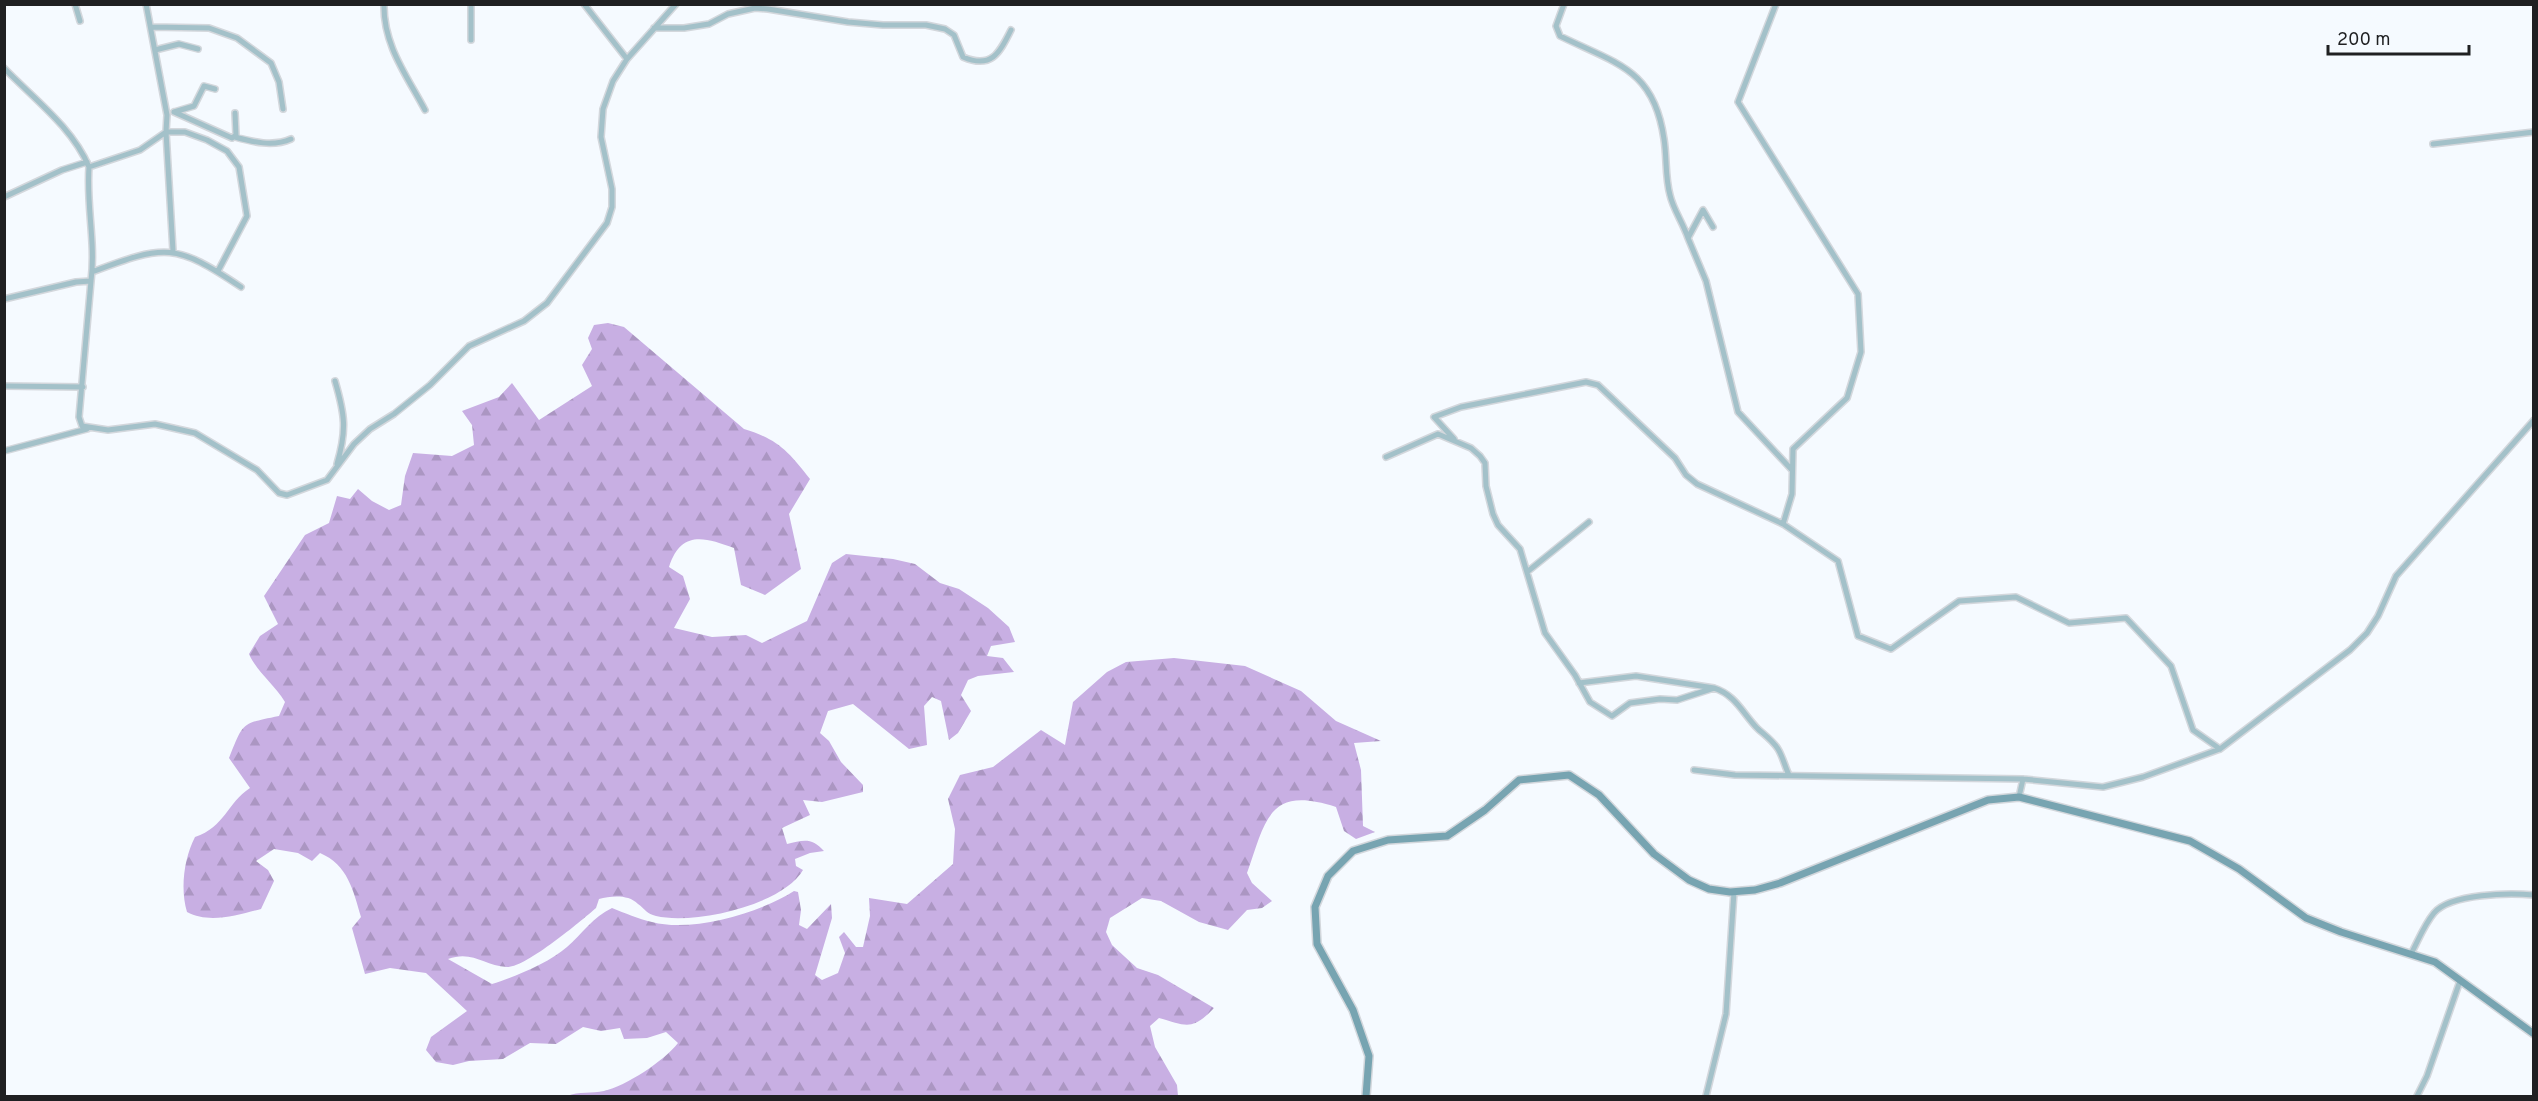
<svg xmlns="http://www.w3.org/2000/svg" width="2538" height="1101" viewBox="0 0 2538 1101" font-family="Overpass,sans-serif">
  <defs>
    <pattern id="forest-firs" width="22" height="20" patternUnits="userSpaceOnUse" patternTransform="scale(1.5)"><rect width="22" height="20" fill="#c8afe3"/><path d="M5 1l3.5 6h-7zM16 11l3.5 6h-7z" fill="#ab96c2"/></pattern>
  </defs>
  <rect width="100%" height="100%" fill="#f5faff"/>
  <path fill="url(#forest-firs)" d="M608 323 624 327 744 429C778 439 789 452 810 479L789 514 801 569 765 595 741 585 734 548C704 537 681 530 669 567L683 576 690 599 674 628 712 637 746 635 762 643 807 621 832 563 846 554 893 559 915 564 940 583 959 589 988 608 1009 627 1015 642 991 646 987 656 1003 658 1014 672 978 676 968 680 961 695 971 711 958 733 949 740 941 701 932 697 924 706 927 745 909 749 853 704 828 711 820 733 829 741 841 762 863 785V792L822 802 803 800 810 815 782 828 787 844C803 840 812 837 824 851L810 853 795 859 796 866 803 870C783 905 694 925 656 916 647 914 645 909 638 904 628 894 611 896 599 899L596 908C581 921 525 968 507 967 484 966 473 950 448 959L492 984C514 977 549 963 567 947 582 934 593 917 612 908 625 913 638 919 652 922 692 933 760 913 794 891L798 892 801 910 799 925 807 929 831 904 832 918 815 975 822 980 838 973 845 953 839 937 844 932 856 947H863L870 916 869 898 907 904 953 864 955 829 948 799 960 775 993 767 1041 730 1065 745 1073 702 1107 672 1126 662 1174 658 1245 666 1301 691 1336 721 1381 741 1354 743 1361 770 1363 826 1375 832 1356 839 1344 831 1336 807C1268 785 1266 820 1247 873L1252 883 1272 901 1262 908 1247 910 1228 930 1199 922 1161 901 1142 898 1110 918 1106 932 1112 945 1137 968 1158 975 1214 1008C1192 1031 1187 1026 1159 1018L1150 1026 1155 1047 1177 1085 1178 1096H567C579 1091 592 1094 604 1091 626 1086 664 1061 678 1043L666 1032 647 1038 624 1039 620 1028 601 1031 583 1027 556 1044 530 1043 503 1059 469 1061 453 1065 436 1062 426 1050 431 1037 467 1011 426 973 390 968 365 974 352 928 361 917C353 890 348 865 320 853L312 861 298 853 274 849 256 861 268 870 274 881 261 909C238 915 209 924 187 912 180 889 184 858 195 837 225 827 227 803 250 788L229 758C244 722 240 724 279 716L285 702C274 684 257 672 249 654L260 636 278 624 264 596 305 535 329 523 337 496 350 499 358 489 372 501 389 510 401 505 405 476 413 453 452 456 474 445 472 425 462 411 499 397 512 383 539 420 592 386 582 365 592 349 588 338 594 325Z"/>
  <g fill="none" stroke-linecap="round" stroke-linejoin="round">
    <defs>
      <path id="minor" d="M75 4 80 21
        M384 4C383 45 407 76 425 110
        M471 4V40
        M584 4 627 59 676 4
        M1564 4 1556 26 1560 36C1617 64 1654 69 1664 139 1667 158 1665 177 1670 195 1673 209 1683 223 1688 238
        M1776 4 1738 102 1858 294 1861 352 1847 398 1793 449 1792 494 1783 524 1838 561 1858 636 1891 649 1959 601 2016 597 2069 623 2126 618 2171 666 2193 730 2220 749
        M151 27 209 28 237 38 271 63 279 82 283 109
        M654 28H684L709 24 728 14 755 8 768 9 848 22 883 25H926L945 29 954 35 963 57C991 69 999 54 1011 30
        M155 50 179 44 198 49
        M4 68C34 99 72 127 89 167
        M174 112 232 138 236 135 235 113
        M174 112 194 106 204 86 215 89
        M235 137C253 142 273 147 291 139
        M2433 144 2534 132
        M4 197 62 170 87 162
        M1713 227 1703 210 1688 238 1706 281 1738 412 1792 470
        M173 251 166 132H185L207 140 227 151 239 167 247 216 218 271
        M92 272C166 244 175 243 241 287
        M91 281 79 417 82 426 108 430 155 424 195 433 257 470 279 493 287 495 327 480 354 444 370 429 394 414 430 385 469 346 524 321 547 303 607 223 612 207V189L601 137 603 109 613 81 627 59
        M4 299 76 282 91 281C96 243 86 205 89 167L140 150 166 132 167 115 146 4
        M335 381C345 415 347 430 337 464
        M4 386 83 387
        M1454 439 1434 417 1461 407 1586 382 1598 385 1675 458 1686 475 1697 484 1783 524
        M4 451 87 429
        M1386 457 1438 434 1471 448 1480 456 1485 463 1486 486 1493 514 1498 525 1520 549 1545 633 1575 675 1590 702 1612 716 1630 703 1660 699 1677 700 1714 688C1736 695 1743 714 1758 729 1766 736 1773 741 1778 749 1783 757 1785 767 1789 775
        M1527 572 1589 522
        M1579 683 1636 676 1714 688
        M1694 770 1735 775 2023 779 2103 787 2143 777 2220 749 2350 650 2367 633 2378 616 2396 576 2534 420
        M2019 797 2023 779
        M2411 954C2418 941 2424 925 2434 913 2451 893 2510 893 2534 895
        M1706 1096 1726 1014 1734 892
        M2417 1096 2427 1076 2460 981"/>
      <path id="secondary" d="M1366 1096 1369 1056 1353 1010 1317 944 1315 907 1328 876 1353 851 1388 840 1447 836 1485 810 1519 780 1569 775 1599 795 1654 854 1689 880 1709 889 1730 892 1755 890 1780 883 1988 800 2019 797 2190 841 2239 869 2306 918 2341 932 2435 962 2534 1034"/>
    </defs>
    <use href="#minor" stroke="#d3d7dc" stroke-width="8"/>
    <use href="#secondary" stroke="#d3d7dc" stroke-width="10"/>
    <use href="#minor" stroke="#a3c1c9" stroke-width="5"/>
    <use href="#secondary" stroke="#77a4b1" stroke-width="7"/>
  </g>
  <rect width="2538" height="1101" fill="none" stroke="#1f2022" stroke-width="12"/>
  <path d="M2328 45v9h141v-9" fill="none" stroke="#1f2022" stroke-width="3"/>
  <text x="2337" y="45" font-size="18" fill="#1f2022" stroke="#f5faff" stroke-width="4.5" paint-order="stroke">200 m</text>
</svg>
